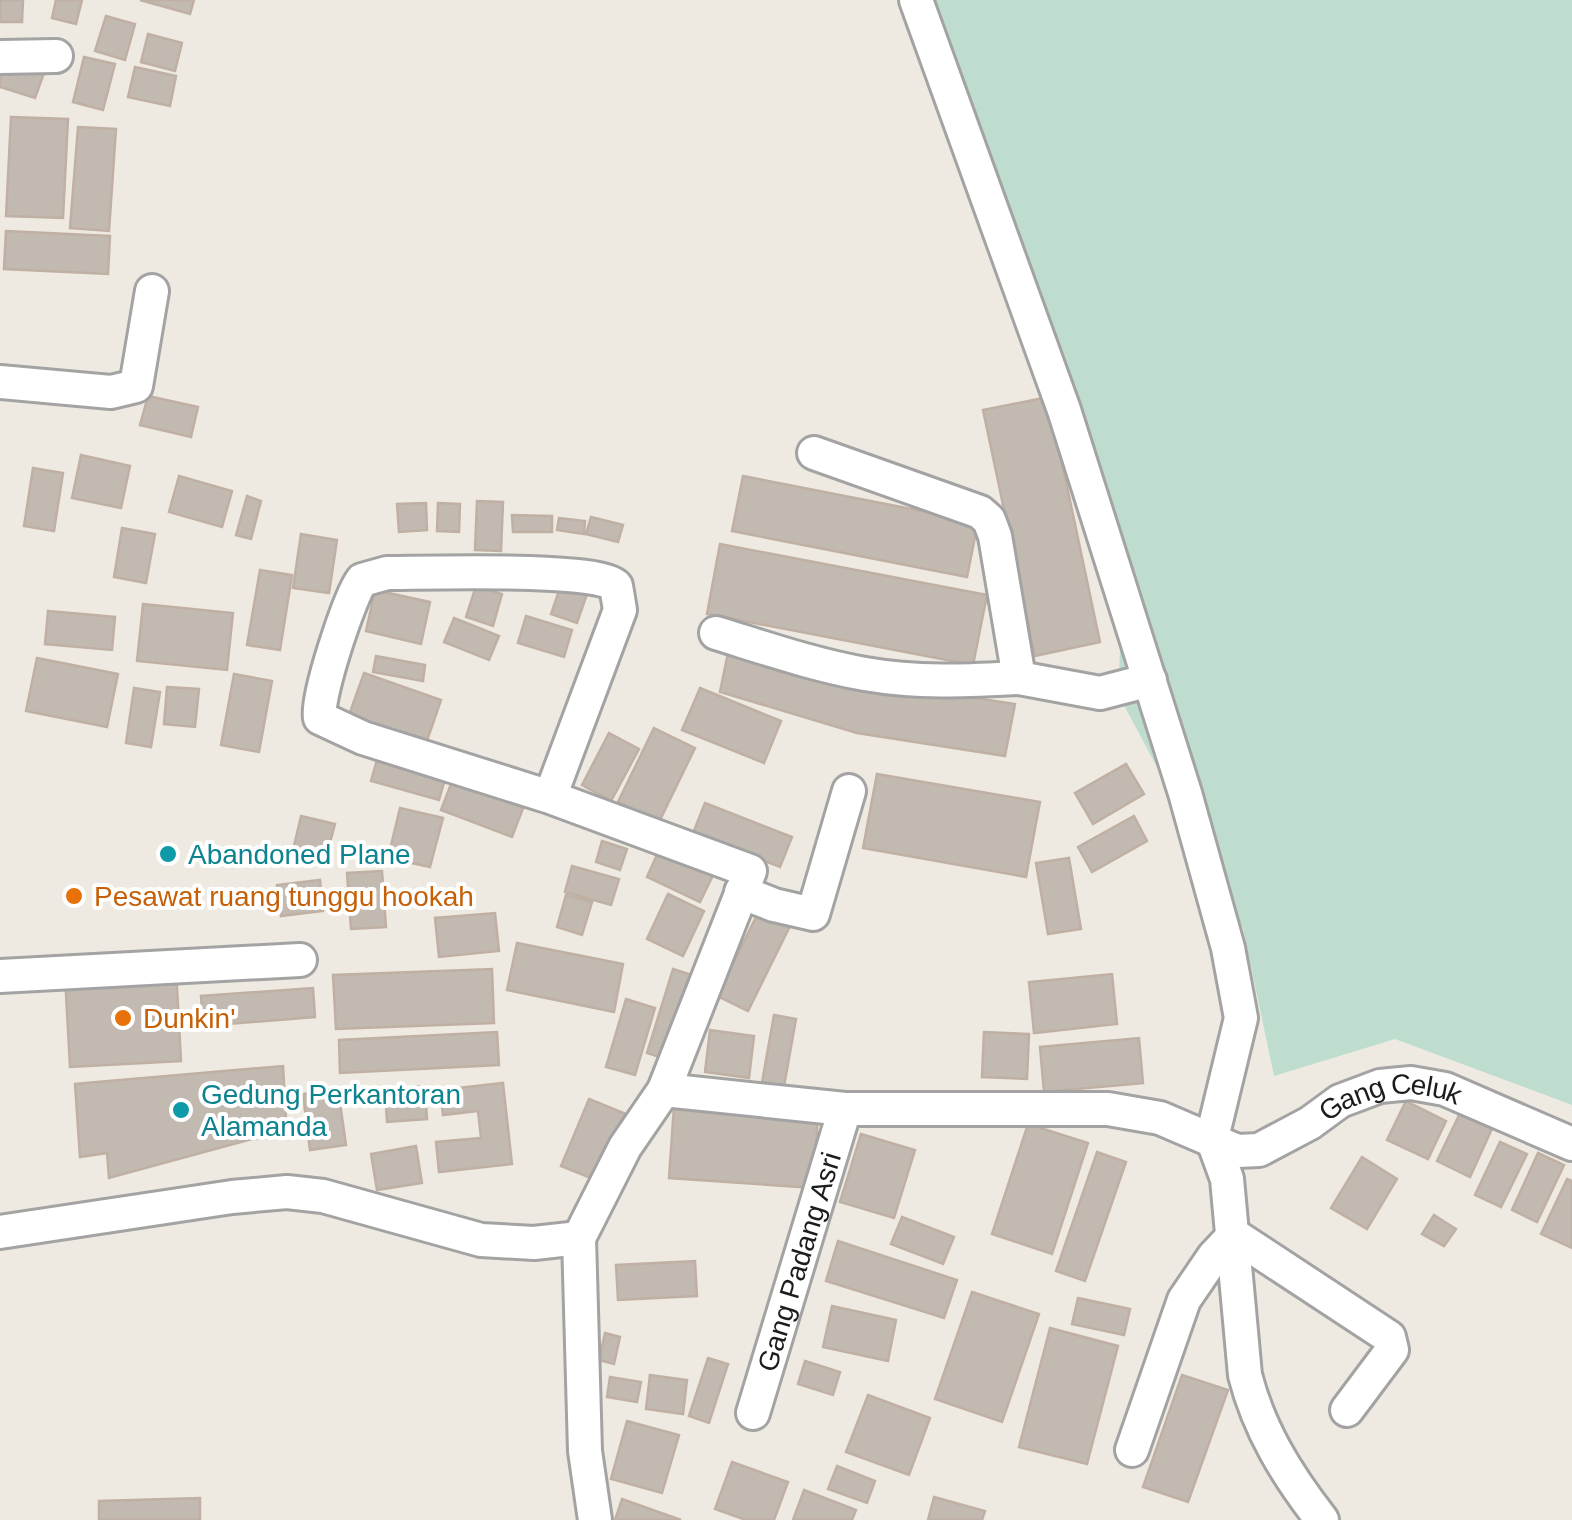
<svg xmlns="http://www.w3.org/2000/svg" width="1572" height="1520" viewBox="0 0 1572 1520" font-family="Helvetica,sans-serif">
  <rect width="100%" height="100%" fill="#eeeae1"/>
  <path fill="#beddce" d="M925 0H1572V1105L1395 1039 1274 1076 1243 928 1118 694 1125 552Z"/>
  <path fill="#c2b9b1" stroke="#c0b0a4" stroke-width="2.5" d="M0 0H23L22 22H0Z
    M56 0H82L76 24 52 18Z
    M140 0H194L190 14Z
    M106 16 135 24 125 60 95 51Z
    M148 34 182 43 175 71 141 62Z
    M84 57 115 64 103 110 73 102Z
    M1 58 44 73 35 98 0 87Z
    M135 67 176 76 170 106 128 97Z
    M11 117 68 119 63 218 6 216Z
    M78 127 116 129 109 231 70 228Z
    M6 231 110 236 108 274 4 269Z
    M148 396 198 407 191 437 140 425Z
    M1048 397 1100 642 1035 656 983 410Z
    M81 455 130 466 121 508 72 498Z
    M33 468 63 473 54 531 24 526Z
    M179 476 232 491 222 527 169 512Z
    M743 476 978 522 967 577 732 531Z
    M247 496 261 501 251 539 236 535Z
    M477 501 503 502 501 551 475 550Z
    M426 503 427 530 399 532 397 504Z
    M438 503 460 504 459 532 437 531Z
    M512 515 552 516V532H513Z
    M591 517 623 525 618 542 586 534Z
    M559 518 585 521 584 534 557 530Z
    M122 528 155 534 146 583 114 577Z
    M301 534 337 540 329 593 293 588Z
    M720 544 987 595 973 665 707 614Z
    M260 570 292 575 280 650 247 645Z
    M561 585 587 594 577 623 551 614Z
    M476 586 502 594 493 626 466 617Z
    M375 590 430 602 421 644 366 631Z
    M143 604 233 613 227 670 137 661Z
    M48 611 115 617 112 650 45 644Z
    M526 616 572 630 564 657 518 643Z
    M454 618 499 636 489 660 444 642Z
    M729 648 869 682 1015 704 1005 756 857 733 720 692Z
    M376 656 425 665 423 681 373 672Z
    M37 658 118 674 107 727 26 711Z
    M364 673 441 700 427 741 349 715Z
    M234 674 272 681 259 752 221 745Z
    M167 687 199 689 195 727 164 724Z
    M134 688 160 692 151 747 126 743Z
    M700 688 781 721 764 763 682 730Z
    M654 728 695 748 659 822 618 802Z
    M609 733 639 749 611 801 582 785Z
    M379 753 447 772 439 800 371 781Z
    M1126 764 1144 794 1093 824 1075 793Z
    M456 771 527 798 512 837 441 810Z
    M877 774 1040 802 1026 877 863 848Z
    M705 803 792 837 780 867 693 833Z
    M400 808 443 818 430 867 388 858Z
    M301 816 335 824 327 854 294 846Z
    M1134 816 1147 841 1092 872 1078 847Z
    M602 841 627 849 620 870 596 862Z
    M660 848 714 873 700 902 647 877Z
    M1069 858 1081 929 1048 934 1036 863Z
    M572 866 619 879 611 905 565 892Z
    M382 871 386 927 351 929 347 873Z
    M320 880 323 911 281 916 277 885Z
    M668 894 704 911 683 956 647 939Z
    M566 895 592 902 582 935 557 927Z
    M760 909 791 924 748 1011 717 996Z
    M495 913 499 951 439 957 435 918Z
    M517 943 623 964 614 1012 507 990Z
    M176 969 181 1061 70 1067 65 975Z
    M492 969 494 1023 336 1029 333 975Z
    M673 969 698 977 672 1061 647 1053Z
    M1112 974 1117 1024 1034 1033 1029 982Z
    M313 988 315 1017 203 1026 201 996Z
    M626 999 655 1008 635 1075 606 1067Z
    M774 1015 796 1019 783 1092 761 1088Z
    M710 1030 754 1036 749 1078 705 1072Z
    M497 1032 499 1065 340 1073 339 1040Z
    M984 1032 1029 1034 1027 1079 982 1077Z
    M1139 1038 1143 1083 1044 1092 1040 1047Z
    M283 1066 287 1137 252 1139 109 1178 107 1153 80 1157 75 1084Z
    M503 1083 512 1164 439 1172 436 1142 481 1138 478 1111 443 1115 440 1090Z
    M425 1086 427 1119 387 1122 385 1089Z
    M338 1089 346 1145 310 1150 303 1094Z
    M589 1099 626 1114 598 1181 561 1166Z
    M1406 1101 1446 1121 1428 1159 1387 1140Z
    M674 1106 818 1116 813 1188 669 1178Z
    M1463 1107 1495 1122 1470 1177 1437 1161Z
    M1028 1124 1088 1143 1052 1254 992 1234Z
    M861 1134 915 1150 894 1218 840 1202Z
    M1500 1142 1527 1154 1501 1207 1475 1195Z
    M416 1146 422 1183 377 1190 371 1154Z
    M1097 1152 1126 1162 1085 1281 1056 1271Z
    M1538 1153 1564 1165 1537 1222 1512 1210Z
    M1362 1157 1397 1179 1367 1229 1331 1208Z
    M1567 1179 1572 1181V1248L1541 1234Z
    M1434 1215 1456 1229 1444 1246 1422 1234Z
    M902 1217 954 1237 943 1264 891 1244Z
    M838 1241 957 1280 944 1318 826 1281Z
    M695 1261 697 1296 618 1300 616 1265Z
    M972 1292 1039 1314 1002 1422 935 1399Z
    M1078 1298 1130 1309 1124 1335 1072 1324Z
    M832 1306 896 1320 888 1361 823 1347Z
    M1050 1328 1118 1346 1087 1464 1019 1447Z
    M605 1333 620 1337 614 1364 599 1360Z
    M708 1358 728 1364 709 1423 689 1416Z
    M805 1361 840 1372 833 1395 798 1384Z
    M650 1375 687 1380 683 1414 646 1409Z
    M1182 1375 1228 1390 1188 1502 1143 1487Z
    M610 1377 641 1382 637 1402 607 1397Z
    M868 1395 930 1418 909 1475 846 1452Z
    M627 1421 679 1435 662 1493 611 1479Z
    M732 1462 788 1482 774 1520H746L715 1509Z
    M837 1466 875 1481 867 1503 828 1489Z
    M804 1490 856 1510 852 1520H793Z
    M934 1497 985 1511 982 1520H928Z
    M200 1498V1520H99V1501Z
    M622 1499 681 1520H615Z"/>
  <g fill="none" stroke-linecap="round" stroke-linejoin="round">
    <defs>
      <g id="minor">
        <path d="M916 0 1064 410 1185 793 1228 948 1241 1018 1212 1138 1227 1179 1245 1375C1259 1430 1287 1475 1322 1520"/>
        <path d="M0 57 56 56"/>
        <path d="M0 382 111 392 136 386 152 291"/>
        <path d="M814 453 980 512 989 520 995 536 1019 678 1100 693 1150 680"/>
        <path d="M716 633C765 648 814 665 865 674 916 683 968 681 1019 678"/>
        <path d="M550 797 620 610 616 586C598 567 423 573 387 573L362 580C350 595 315 701 320 718L363 738 550 797 750 871 664 1090 625 1147 579 1238 585 1451 595 1520"/>
        <path d="M741 892 774 905 813 914 849 791"/>
        <path d="M0 976 300 960"/>
        <path id="s1" d="M664 1090 845 1109H1108L1160 1118 1237 1151 1259 1150 1310 1123 1340 1101 1380 1086 1411 1083 1445 1089 1572 1144"/>
        <path d="M0 1232 232 1197 287 1192 323 1196 481 1240 534 1243 579 1238"/>
        <path id="s2" d="M753 1413 845 1109"/>
        <path d="M1132 1450 1184 1300 1214 1256 1234 1235 1389 1337 1392 1350 1347 1410"/>
      </g>
    </defs>
    <use href="#minor" stroke="#a3a3a3" stroke-width="38"/>
    <use href="#minor" stroke="#fff" stroke-width="32"/>
  </g>
  <g fill="#0f9aa8" stroke="#fff" stroke-width="4">
    <circle cx="168" cy="854" r="10"/>
    <circle cx="181" cy="1110" r="10"/>
  </g>
  <g fill="#e8710a" stroke="#fff" stroke-width="4">
    <circle cx="74" cy="896" r="10"/>
    <circle cx="123" cy="1018" r="10"/>
  </g>
  <g text-anchor="middle" stroke-width="8" stroke-linejoin="round" paint-order="stroke">
    <g font-size="28" fill="#0d838f" stroke="#fff" text-anchor="start">
      <text x="188" y="864">Abandoned Plane</text>
      <text x="201" y="1104">Gedung Perkantoran<tspan x="201" dy="32">Alamanda</tspan></text>
    </g>
    <g font-size="28" fill="#c56008" stroke="#fff" text-anchor="start">
      <text x="94" y="906">Pesawat ruang tunggu hookah</text>
      <text x="143" y="1028">Dunkin'</text>
    </g>
    <g font-size="28" fill="#1c1c1c" stroke="#fff">
      <text dy="10" stroke="none"><textPath href="#s1" startOffset="750">Gang Celuk</textPath></text>
      <text dy="10" stroke="none"><textPath href="#s2" startOffset="158">Gang Padang Asri</textPath></text>
    </g>
  </g>
</svg>
